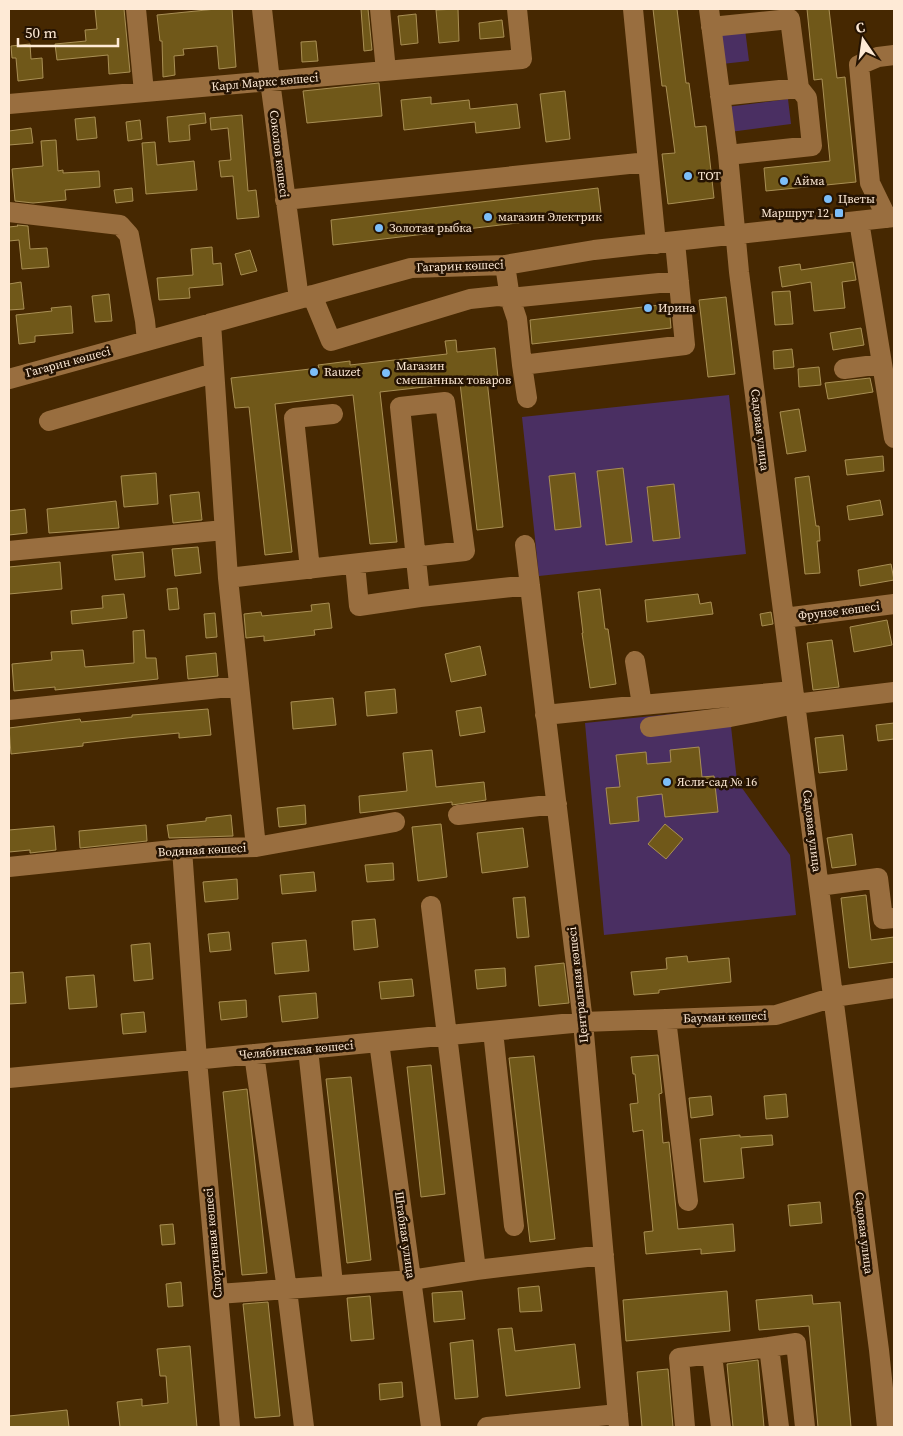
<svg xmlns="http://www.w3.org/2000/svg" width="903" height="1436" viewBox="0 0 903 1436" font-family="'Source Serif 4',serif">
  <rect width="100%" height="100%" fill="#462801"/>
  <path fill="#4a2f62" d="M745 29 749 61 722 64 718 33Z
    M788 99 791 124 730 132 727 107Z
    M729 395 746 554 539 576 522 417Z
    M729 708 737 781 790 855 796 915 604 935 585 723Z"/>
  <path fill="#705819" stroke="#a98f54" d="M95 9H124L130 72 109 74 108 55 57 60 55 44 86 41 85 30 97 29Z
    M216 9H232L236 67 219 69 217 46 183 49 184 55 174 56 175 75 163 77 162 41H160L157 15Z
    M361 9H368L372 50 364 51Z
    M458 9 459 41 439 43 436 10Z
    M653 9H677L686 83H689L695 127 706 126 714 198 668 204 662 154 675 153 666 86H662Z
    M807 9H829L837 78 845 77 856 182 766 191 764 168 830 161 822 79 814 80Z
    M416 14 418 43 401 45 398 16Z
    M502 20 504 37 480 39 479 23Z
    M316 41 318 61 302 62 301 42Z
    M30 44 31 59 42 58 43 78 18 81 16 58H12L11 46Z
    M379 83 382 116 307 123 303 91Z
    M565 91 570 139 546 142 540 94Z
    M431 97V104L469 100 470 109 517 104 520 128 476 133 475 122 404 130 401 100Z
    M205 113 206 123 189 125 190 140 169 142 167 117Z
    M242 115 248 191 256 190 259 217 237 219 233 176 221 177 219 161 231 160 228 128 211 130 210 118Z
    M95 117 97 138 77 140 75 119Z
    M140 120 142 139 128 141 126 122Z
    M31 128 33 143 9 145V131Z
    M56 140 58 171 63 170V173L99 171 100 187 65 190 66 200 33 203 15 201 12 169 43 166 41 141Z
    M155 142 157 165 194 161 197 190 146 194 142 143Z
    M132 188 133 201 116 203 114 190Z
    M598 188 601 213 333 245 331 220Z
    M17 225 28 226 30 249 47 248 49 267 22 269 19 240 9 241V227L18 226Z
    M212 247 213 264 221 263 223 285 189 288 190 298 159 300 157 278 193 275 191 249Z
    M250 250 257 271 241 275 235 254Z
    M853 262 856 280 842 282 845 308 814 311 811 282 782 287 779 267 800 264 801 270Z
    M21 282 24 309 9 310V284Z
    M790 291 793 324 775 325 772 292Z
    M109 294 112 321 95 322 92 296Z
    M726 297 735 374 708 377 699 300Z
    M669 304 671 328 532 344 530 320Z
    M71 306 73 333 35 336V342L19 344 16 315 52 311 51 308Z
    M861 328 864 345 833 350 830 333Z
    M456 340 457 352 495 348 498 378 487 380 503 527 477 530 460 383 380 392 397 542 370 544 353 395 275 404 292 552 265 555 249 407 235 408 231 378 319 368 318 365 350 361V365L447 354 445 341Z
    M792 349 794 367 774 369 773 351Z
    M819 367 821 385 799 387 798 369Z
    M870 378 873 392 828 399 825 383Z
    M799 409 806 451 787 454 780 412Z
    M883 456 884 471 847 475 845 460Z
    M623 468 632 542 606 545 597 471Z
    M156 473 158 504 124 507 121 476Z
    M575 473 581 527 555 530 549 476Z
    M809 476 816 526H819L820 541H817L820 573 805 574 795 478Z
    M674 484 680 538 653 541 647 487Z
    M199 492 202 520 173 523 170 495Z
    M880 500 883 515 849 520 847 506Z
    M116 501 119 528 49 533 47 509Z
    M25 509 27 533 9 535V511Z
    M198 547 201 573 175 576 172 549Z
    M143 552 145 577 115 580 112 555Z
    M60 562 62 589 9 594V567Z
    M891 564 894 580 860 586 858 570Z
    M177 588 179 609 169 610 167 589Z
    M600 589 605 629H608L616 684 590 688 582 633H583L578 592Z
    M124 594 127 618 72 624 71 611 103 608 102 596Z
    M698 594 700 604 711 602 713 614 647 622 645 600Z
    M329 603 332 628 314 630 315 635 264 641V636L246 638 244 614 261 612 262 616 312 611 311 605Z
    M771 612 773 624 762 626 760 614Z
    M215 613 217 637 206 638 204 614Z
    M887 620 892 645 854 652 850 627Z
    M144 630 146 658H156L158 679 55 690V687L14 691 12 664 52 660 51 652 83 650 85 667 134 663 133 631Z
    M832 640 839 687 813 690 807 643Z
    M480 646 486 675 451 682 445 654Z
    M216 653 218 676 188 679 186 656Z
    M395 689 397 713 367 716 365 692Z
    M333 698 336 725 293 729 291 702Z
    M481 707 485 732 460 736 456 711Z
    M208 709 211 735 179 738V733L127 738 83 743V746L11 754 9 728 80 719 81 722 132 717V715Z
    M894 723V739L878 741 876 725Z
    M843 735 847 770 819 773 815 738Z
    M699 747 702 777 714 776 718 812 665 817 662 794 637 797 639 821 610 824 606 788 620 787 616 755 646 752 647 764 671 762 670 750Z
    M432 750 436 787 484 782 486 800 452 805V802L360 813 359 796 407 791 403 753Z
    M305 805 306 824 279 827 277 808Z
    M231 815 233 836 169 838 167 825 206 821V818Z
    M441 824 447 877 418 881 412 827Z
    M665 824 683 839 666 859 648 844Z
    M146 825 147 841 80 848 79 831Z
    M54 826 56 850 30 853V850L9 852V830Z
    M523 828 528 867 482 873 477 833Z
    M852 834 856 865 832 868 827 838Z
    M393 863 394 880 367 882 365 865Z
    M314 872 316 891 282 894 280 875Z
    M237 879 238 899 205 902 203 882Z
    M866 895 871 940 894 937V962L849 968 841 898Z
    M525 897 529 937 517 938 513 898Z
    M375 919 378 947 354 950 352 921Z
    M229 932 231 950 210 952 208 934Z
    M306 940 309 971 275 974 272 943Z
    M150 943 153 979 134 981 131 945Z
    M687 956 688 962 729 958 731 982 659 990V993L634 995 631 972 667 969 666 958Z
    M564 963 569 1003 539 1006 535 966Z
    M505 968 506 986 477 989 475 970Z
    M23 972 26 1003 9 1004V973Z
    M94 975 97 1007 69 1009 66 977Z
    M412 979 414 996 381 999 379 982Z
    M316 993 318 1018 282 1022 279 996Z
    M246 1000 247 1017 221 1020 219 1002Z
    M144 1012 146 1032 123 1034 121 1014Z
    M658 1055 662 1093 659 1094 663 1143 669 1142 678 1229 733 1224 735 1251 701 1254V1249L646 1254 644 1232 653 1231 643 1130 633 1132 630 1104 638 1103 635 1074H633L631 1057Z
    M534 1056 555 1239 530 1242 509 1058Z
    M431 1065 445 1194 421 1197 407 1067Z
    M351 1077 371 1260 347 1263 326 1079Z
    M247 1089 267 1273 242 1275 223 1092Z
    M786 1094 788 1117 766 1119 764 1096Z
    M711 1096 713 1115 691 1118 689 1098Z
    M740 1135V1137L772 1135 773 1145 741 1148 744 1178 704 1182 700 1139Z
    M820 1202 822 1223 790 1226 788 1205Z
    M173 1224 175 1244 162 1245 160 1225Z
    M181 1282 183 1306 168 1307 166 1284Z
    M539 1286 542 1311 520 1312 518 1288Z
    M462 1291 465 1319 434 1322 432 1293Z
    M727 1291 730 1331 626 1341 623 1300Z
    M812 1295 813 1304 840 1302 851 1427H818L809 1326 759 1330 756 1300Z
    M370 1296 374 1339 351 1341 347 1298Z
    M268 1302 280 1416 255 1418 243 1304Z
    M512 1328 515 1351 575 1344 580 1388 506 1396 498 1329Z
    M473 1340 478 1397 455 1399 450 1343Z
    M190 1346 197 1427H120L117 1402 142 1399V1406L168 1403 166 1376H160L157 1349Z
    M758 1360 764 1427H733L727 1364Z
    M668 1369 673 1427H642L637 1372Z
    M402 1382 403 1397 380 1400 379 1384Z
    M67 1410 69 1427H9V1416Z"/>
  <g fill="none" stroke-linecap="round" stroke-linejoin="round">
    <path stroke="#996e3f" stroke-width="20" d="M136 9 144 92
      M262 9 270 81 299 299
      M380 9 386 71
      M633 9 656 244
      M709 9 728 155 739 272 879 1350 887 1427
      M711 27 790 19 799 88 807 98 812 146 728 155
      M720 96 799 88
      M9 104 522 59 517 9
      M285 200 648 162
      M9 212 120 225 129 235 145 321 147 341
      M887 218 870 183 859 65 878 57 894 55
      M859 221 894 438
      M505 265 510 298 517 319 522 365 685 345 675 242
      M312 295 331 341 470 299 498 296 510 298 679 281
      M211 323 228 578 256 847
      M522 365 527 398
      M844 369 882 364
      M9 379 411 268 505 265 594 250 894 217
      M49 421 214 373
      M525 545 583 1022 619 1427
      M9 551 224 530
      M355 564 359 606 420 597
      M310 569 294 418 333 414
      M228 578 465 551 445 402 400 407 420 597 530 585
      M784 618 894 604
      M642 705 793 691
      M9 710 239 686
      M545 715 642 705 635 661
      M650 727 730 717 795 704 894 692
      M458 815 557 804
      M182 849 197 1060 230 1427
      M9 867 182 849 256 847 395 822
      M819 886 878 878 883 919 894 918
      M431 906 476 1270
      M666 1019 688 1201
      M493 1031 514 1226
      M379 1042 431 1427
      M308 1049 333 1284
      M254 1054 287 1290 304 1427
      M9 1078 583 1022 776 1015 834 997 894 988
      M218 1294 411 1280 476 1270 604 1255
      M769 1347 796 1343 805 1427
      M712 1355 721 1427
      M487 1427 618 1414
      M685 1427 679 1358 769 1347 779 1427"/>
  </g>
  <g fill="#7cbef9" stroke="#251302" stroke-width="2">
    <circle cx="688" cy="176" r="5"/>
    <circle cx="784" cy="181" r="5"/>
    <circle cx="828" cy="199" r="5"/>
    <rect x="834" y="208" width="10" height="10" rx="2.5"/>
    <circle cx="488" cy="217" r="5"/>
    <circle cx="379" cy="228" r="5"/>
    <circle cx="648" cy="308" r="5"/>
    <circle cx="314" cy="372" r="5"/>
    <circle cx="386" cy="373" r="5"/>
    <circle cx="667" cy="782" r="5"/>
  </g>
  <g text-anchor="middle" stroke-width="5" stroke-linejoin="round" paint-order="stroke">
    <g font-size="12" fill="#feead6" stroke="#251302">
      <text transform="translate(265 82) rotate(-5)" y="4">Карл Маркс көшесі</text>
      <text transform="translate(279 154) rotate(83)" y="4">Соколов көшесі</text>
      <text transform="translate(460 266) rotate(-2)" y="4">Гагарин көшесі</text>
      <text transform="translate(68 362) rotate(-15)" y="4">Гагарин көшесі</text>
      <text transform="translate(760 430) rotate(83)" y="4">Садовая улица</text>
      <text transform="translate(839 611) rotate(-7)" y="4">Фрунзе көшесі</text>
      <text transform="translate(812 831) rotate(83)" y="4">Садовая улица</text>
      <text transform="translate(202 850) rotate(-3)" y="4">Водяная көшесі</text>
      <text transform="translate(578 985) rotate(-96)" y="4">Центральная көшесі</text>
      <text transform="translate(725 1017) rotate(-2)" y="4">Бауман көшесі</text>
      <text transform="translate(296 1050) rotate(-5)" y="4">Челябинская көшесі</text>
      <text transform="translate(864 1233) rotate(83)" y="4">Садовая улица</text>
      <text transform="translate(405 1235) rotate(82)" y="4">Штабная улица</text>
      <text transform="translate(213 1243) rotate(-95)" y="4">Спортивная көшесі</text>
    </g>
    <g font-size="12" fill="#feead6" stroke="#251302" text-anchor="start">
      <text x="698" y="180">ТОТ</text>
      <text x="794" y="185">Айма</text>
      <text x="838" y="203">Цветы</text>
      <text x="829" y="217" text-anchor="end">Маршрут 12</text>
      <text x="498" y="221">магазин Электрик</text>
      <text x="389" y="232">Золотая рыбка</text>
      <text x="658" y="312">Ирина</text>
      <text x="396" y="370">Магазин<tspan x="396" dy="14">смешанных товаров</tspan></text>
      <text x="324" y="376">Rauzet</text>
      <text x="677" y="786">Ясли-сад № 16</text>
    </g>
  </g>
  <rect width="903" height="1436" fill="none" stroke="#feead6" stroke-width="20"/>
  <g transform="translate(863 40) rotate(347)" stroke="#251302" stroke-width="4" paint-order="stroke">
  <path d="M0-4L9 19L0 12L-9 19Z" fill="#feead6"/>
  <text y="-8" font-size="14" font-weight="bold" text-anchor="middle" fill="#feead6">С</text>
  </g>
  <path d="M18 38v8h100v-8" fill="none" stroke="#feead6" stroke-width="2.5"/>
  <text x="25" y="38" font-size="15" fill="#feead6" stroke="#251302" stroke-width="4" paint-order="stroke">50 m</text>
</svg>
